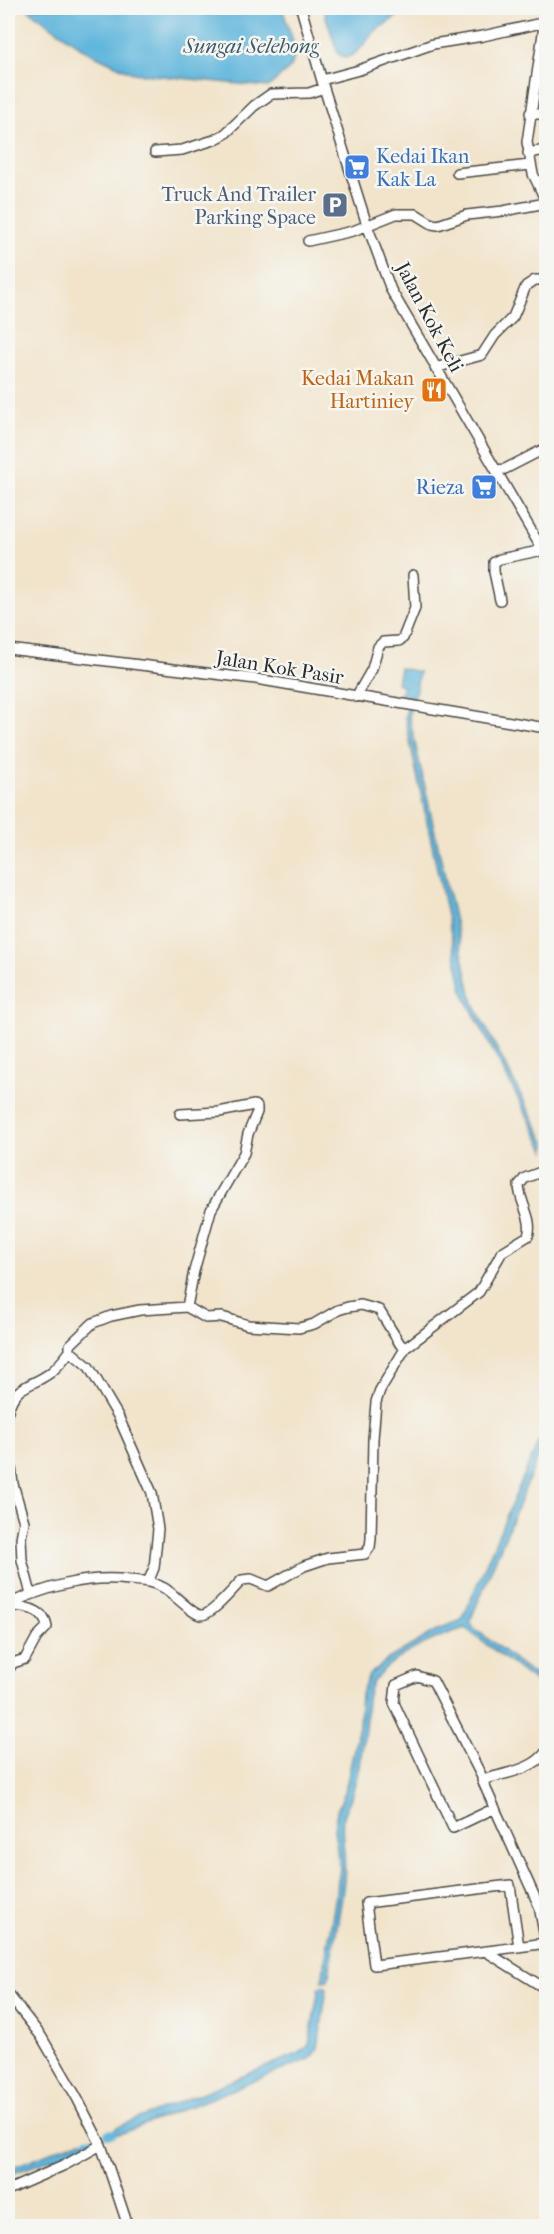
<svg xmlns="http://www.w3.org/2000/svg" width="554" height="2234" viewBox="0 0 554 2234" font-family="'IM FELL French Canon',serif">
  <rect width="100%" height="100%" fill="#f6f6f2"/>
  <filter id="ink" filterUnits="userSpaceOnUse"><feTurbulence type="fractalNoise" baseFrequency=".0167" numOctaves="2"/><feDisplacementMap in="SourceGraphic" scale="12" xChannelSelector="R" yChannelSelector="G"/><feConvolveMatrix kernelMatrix="1 2 1 2 8 2 1 2 1" color-interpolation-filters="sRGB"/></filter>
  <filter id="wash" filterUnits="userSpaceOnUse"><feTurbulence type="fractalNoise" baseFrequency=".008" numOctaves="4" result="noise"/><feDisplacementMap in="SourceGraphic" scale="24" xChannelSelector="R" yChannelSelector="G"/><feGaussianBlur stdDeviation="1.35" result="paint"/><feColorMatrix in="noise" values="0 0 0 0 0 0 0 0 0 0 0 0 0 0 0 0 0 1.4 0 .05"/><feComposite in="paint" operator="in"/></filter>
  <g filter="url(#wash)">
    <rect width="100%" height="100%" fill="#f1e4cb"/>
    <path fill="#5fb5dc" stroke="#457084" stroke-width="1.5" d="M26 8H282L296 50 291 67 268 87 133 73 86 51Z
      M323 8H411C400 15 389 21 378 29 365 39 364 51 346 58L338 54Z
      M400 668 419 672 415 697H411L409 716 471 994 476 1008 546 1144V1152L464 995 405 718 409 696 400 694 403 686 397 683Z
      M546 1424V1438L470 1621 474 1628 546 1684V1690L465 1628C438 1636 392 1656 375 1679 364 1693 367 1712 365 1728 363 1748 357 1781 350 1800 348 1805 344 1811 343 1817 340 1838 347 1859 344 1880 340 1914 333 1947 328 1980L322 1981 340 1869 334 1830 337 1811 345 1792 359 1726 361 1694 369 1675 388 1659 441 1628 462 1620Z
      M323 1986 327 1988 318 2048 310 2059 120 2134 113 2133 117 2127 300 2053 309 2045 319 1987Z
      M81 2140 88 2141 83 2148 8 2175V2169Z"/>
    <g fill="none" stroke-linecap="round" stroke-linejoin="round">
      <path stroke="#5fb5dc" stroke-width="8" d="M108 2134 113 2133
        M88 2141 94 2140"/>
    </g>
  </g>
  <g filter="url(#ink)">
    <g fill="none" stroke-linecap="round" stroke-linejoin="round">
      <defs>
        <path id="minor" d="M301 8 324 88 367 225 391 290 546 556
          M546 13 527 142 533 174 546 201
          M322 80 359 70 433 44 483 36 546 22
          M530 113 546 115
          M155 152 182 150 214 140 225 134 254 106 271 94 309 93 324 88
          M528 153 546 150
          M457 173 530 165
          M308 241 353 231 396 214H416L432 224 438 225 467 215 503 211 546 203
          M435 368 482 355 495 335 513 317 526 286 535 280H546
          M497 470 505 469 546 448
          M500 600 494 572V562L500 559 543 550
          M8 649 256 679 546 728
          M356 697 372 669 378 647 383 642 399 641 403 638 415 608 413 575
          M180 1114 219 1112 254 1105 257 1107V1112L248 1134 244 1153 211 1210 194 1271 187 1307
          M8 1411C14 1385 31 1387 50 1373 58 1367 64 1359 70 1351
          M8 1444 13 1484 24 1522 21 1538 22 1560 31 1594
          M149 1580 154 1568 158 1529 152 1493 118 1416 89 1367 70 1351V1345L93 1323 111 1316 140 1310 187 1307 206 1318 222 1317 248 1325 299 1328 314 1324 338 1310 348 1307 361 1305 379 1310 400 1344 404 1347 408 1346 479 1292 502 1252 528 1236C534 1219 519 1202 519 1185L525 1178 546 1170
          M8 1604C47 1587 86 1575 129 1580 143 1581 152 1581 164 1588 173 1593 193 1615 201 1615 211 1616 235 1587 242 1580L251 1579 268 1586 304 1566 328 1558 365 1554 370 1547 371 1539 373 1439 376 1402 380 1390 406 1347
          M8 1606C23 1606 44 1608 47 1627L37 1637 25 1659 13 1663 8 1670
          M546 1752C532 1771 504 1773 482 1780L539 1906 546 1944
          M483 1779 433 1681 417 1676 396 1685 394 1703 453 1828 495 1808
          M519 1947 510 1885 366 1903 374 1965C431 1958 489 1951 546 1943
          M485 1951 546 1989
          M8 1994 41 2036 77 2098 101 2145 128 2226
          M8 2190 65 2165 101 2145"/>
      </defs>
      <use href="#minor" stroke="#494743" stroke-width="12"/>
      <use href="#minor" stroke="#fff" stroke-width="9"/>
    </g>
  </g>
  <defs>
    <symbol id="supermarket-square" viewBox="-11 -11 22 22"><rect x="-9" y="-9" width="18" height="18" rx="4" fill="#3f7fe0" stroke="#f6f6f2"/><path d="M-6-5.5h2.5l.6 2H6L4.5 2H-2.5L-4.4-4H-6ZM-1.5 3.2a1.3 1.3 0 1 0 .1 0ZM3 3.2a1.3 1.3 0 1 0 .1 0Z" fill="#fff"/></symbol>
    <symbol id="parking-square" viewBox="-11 -11 22 22"><rect x="-9" y="-9" width="18" height="18" rx="4" fill="#5c6f8a" stroke="#f6f6f2"/><path d="M-3.5-5.5H1a3.5 3.5 0 0 1 0 7H-1V5.5H-3.5ZM-1-3.4V-.6H.8a1.4 1.4 0 0 0 0-2.8Z" fill="#fff"/></symbol>
    <symbol id="restaurant-square" viewBox="-11 -11 22 22"><rect x="-9" y="-9" width="18" height="18" rx="4" fill="#e8710a" stroke="#f6f6f2"/><path d="M-5-6h1v4h1v-4h1v4h1v-4h1v5L-1.5 .5V6h-2V.5L-5-1ZM5-6V6H3V1.5H1.5Q1.5-4 5-6Z" fill="#fff"/></symbol>
  </defs>
  <g fill-rule="evenodd">
    <use href="#supermarket-square" x="342" y="152" width="30" height="30"/>
    <use href="#parking-square" x="320" y="190" width="30" height="30"/>
    <use href="#restaurant-square" x="419" y="375" width="30" height="30"/>
    <use href="#supermarket-square" x="469" y="472" width="30" height="30"/>
  </g>
  <g text-anchor="middle" stroke-width="5" stroke-linejoin="round" paint-order="stroke">
    <g font-size="20" fill="#366cbe" stroke="#f6f6f2" text-anchor="start">
      <text x="376" y="163">Kedai Ikan<tspan x="376" dy="23">Kak La</tspan></text>
      <text x="464" y="494" text-anchor="end">Rieza</text>
    </g>
    <g font-size="20" fill="#4e5e75" stroke="#f6f6f2" text-anchor="end">
      <text x="316" y="201">Truck And Trailer<tspan x="316" dy="23">Parking Space</tspan></text>
    </g>
    <g font-size="20" fill="#2b2b2b" stroke="#f6f6f2">
      <text transform="translate(430 317) rotate(62)" y="7">Jalan Kok Keli</text>
      <text transform="translate(280 667) rotate(9)" y="7">Jalan Kok Pasir</text>
    </g>
    <g font-size="20" fill="#c56008" stroke="#f6f6f2" text-anchor="end">
      <text x="414" y="385">Kedai Makan<tspan x="414" dy="23">Hartiniey</tspan></text>
    </g>
    <g font-size="21" font-style="italic" fill="#3d5b69" stroke="#f6f6f2">
      <text x="251" y="53">Sungai Selehong</text>
    </g>
  </g>
  <rect width="554" height="2234" fill="none" stroke="#f6f6f2" stroke-width="30"/>
</svg>
